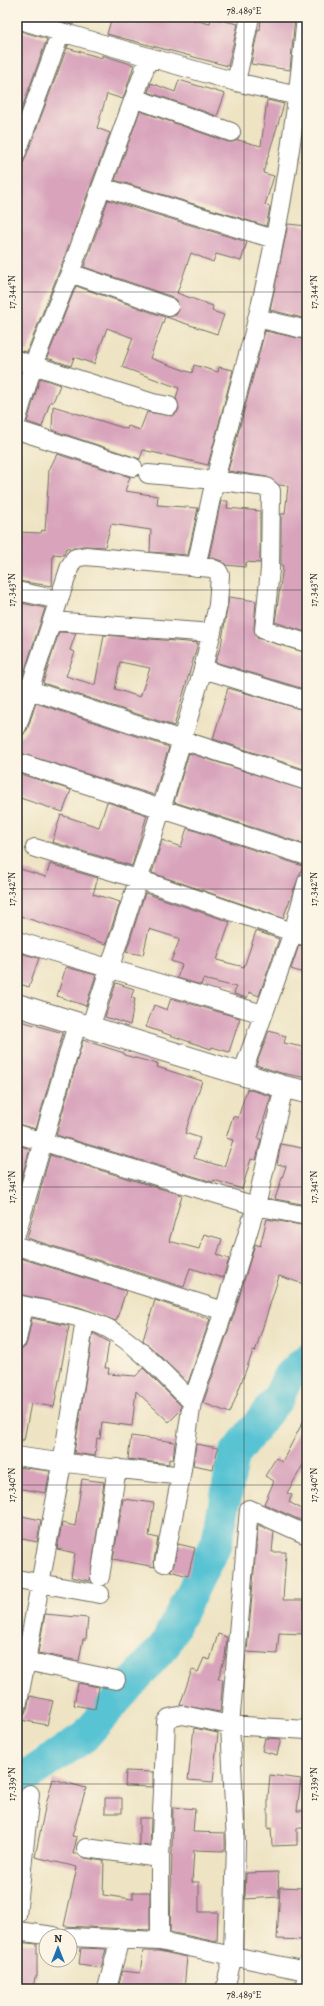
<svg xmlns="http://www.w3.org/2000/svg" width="324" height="2006" viewBox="0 0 324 2006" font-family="Alegreya,serif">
  <rect width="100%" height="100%" fill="#fcf5e5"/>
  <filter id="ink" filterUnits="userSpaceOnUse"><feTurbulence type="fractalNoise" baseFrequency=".025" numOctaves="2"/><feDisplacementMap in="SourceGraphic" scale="8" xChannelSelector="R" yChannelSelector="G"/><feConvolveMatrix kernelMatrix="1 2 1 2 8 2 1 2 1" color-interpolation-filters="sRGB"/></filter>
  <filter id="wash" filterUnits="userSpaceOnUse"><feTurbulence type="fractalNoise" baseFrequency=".012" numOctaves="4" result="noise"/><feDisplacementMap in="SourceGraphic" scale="16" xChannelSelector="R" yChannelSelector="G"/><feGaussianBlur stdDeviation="0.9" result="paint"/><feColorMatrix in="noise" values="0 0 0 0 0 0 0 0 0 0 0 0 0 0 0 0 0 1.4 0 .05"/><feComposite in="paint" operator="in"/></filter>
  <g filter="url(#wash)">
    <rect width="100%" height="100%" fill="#eee4c4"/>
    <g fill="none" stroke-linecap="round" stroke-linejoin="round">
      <path stroke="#58c3d3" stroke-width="32" d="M17 1783 84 1737 165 1645 217 1541 234 1455 278 1398 288 1377 307 1359"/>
    </g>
    <g id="blocks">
      <path fill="#d8a3bb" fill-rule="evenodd" d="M47 17H75L73 25Z
        M112 17H182L210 24 211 18 238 24 228 66 107 34Z
        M261 17H295L290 70 251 64 258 29 260 30Z
        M17 30 47 39 17 122Z
        M68 45 67 48 102 58V55L134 65 123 99 107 94 97 128 110 133 60 269 27 352 17 350V180Z
        M179 80 225 94 217 116 148 92 151 83 175 92Z
        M267 100 284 104 263 173 274 176 265 205 270 207 266 226 115 180 140 111 228 142H233L238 140 261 146Z
        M108 200 247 242 241 261 216 254 213 262 191 253 177 293 213 306 212 311 224 315 217 334 166 317 176 315 179 310 177 300 173 297 84 267Z
        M288 224 307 226V319L270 310Z
        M76 286 165 317 150 358 192 373 194 365 218 372 219 367 233 370 208 465 143 450 140 459 52 430 53 406 127 429 128 426 140 430 147 412 172 416 177 413 179 408 176 398 179 388 122 367 133 338 107 328 94 364 74 357 71 366 47 358Z
        M265 331 307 340V623L305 632 275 622 283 566 281 565V514H285L288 486 279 485 267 477 228 471Z
        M40 378 60 385 53 402H50L42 427 27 422Z
        M57 454 130 477 125 491 158 496 157 505 198 508 188 555 150 552 151 530 111 524 105 547 84 546 66 548 64 555 53 554 52 586 17 581V532L41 533 42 530 45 531 49 470Z
        M221 501H228L227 508 260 511V563L246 562 245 567 226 565 222 561 209 557Z
        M229 597 256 601 254 629 257 638 307 653V690L215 662 221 646Z
        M17 602 45 608 23 676H17Z
        M59 632 76 633 70 650 75 652 66 676 95 685 104 635 198 643 174 726 43 683ZM120 662 150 668 140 697 115 689Z
        M228 688 307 711V770L213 739Z
        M36 703 169 747 154 795 17 752 20 737 27 730Z
        M189 753 307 791V845L174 802Z
        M17 773 71 790 63 812 17 797Z
        M107 802 147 815 132 866 52 842 61 815 99 827Z
        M187 828 303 866 283 918 152 873 162 840 181 847Z
        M50 864 98 878 93 894 120 902 106 944 17 915V868L46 877Z
        M145 893 230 922 217 960 244 967 256 931 279 939 259 996 249 992 247 998 234 994 236 987 203 979 201 985 177 978 182 965 171 961 179 941 178 938 149 929 143 955 126 952Z
        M299 945 307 947V974L291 969Z
        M19 953 39 958 29 987 17 983V960Z
        M66 967 96 975 86 1006 57 996Z
        M116 983 134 989 131 998 135 999 130 1025 105 1017Z
        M171 998 240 1018 229 1052 212 1047 211 1049 146 1027 154 1005 167 1010Z
        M17 1020 63 1033 36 1129 17 1124Z
        M269 1031 286 1036 284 1043 307 1048V1078L281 1073 256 1065Z
        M83 1040 124 1053V1055L158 1064 157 1067 202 1081 185 1133 200 1138 194 1158 224 1167 233 1140 226 1138 233 1116 238 1118 247 1089 271 1096 258 1139H261L256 1160 251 1159 242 1189 214 1180 213 1182 56 1135Z
        M281 1144 307 1149V1205L275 1199 286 1166 277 1164Z
        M17 1145 30 1149 19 1187H17Z
        M50 1155 182 1195 169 1241 199 1249 204 1234 222 1239 217 1255 229 1259 223 1278 190 1268 184 1287 27 1238Z
        M267 1219 307 1226V1285L279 1276 255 1352 253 1351 230 1413 203 1403 234 1314 255 1244 260 1246Z
        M17 1257 126 1291 116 1321 79 1307 17 1294Z
        M155 1300 210 1319 188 1383 143 1340Z
        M32 1318 69 1326 54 1407 31 1403 24 1440H17V1362L19 1350 25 1347 27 1342Z
        M93 1333 109 1342 105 1368H109L108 1374 136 1376 143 1368 181 1406 180 1411 169 1422 136 1391 132 1426 102 1422 100 1439 97 1438 95 1456 74 1453Z
        M307 1414V1458L287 1493 292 1495 289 1502 307 1512V1523L264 1504 274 1481 265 1476 276 1458 282 1462Z
        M131 1436 175 1442 173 1460 169 1459V1464L128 1459Z
        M196 1444 218 1448 213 1469 193 1465Z
        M17 1467 50 1471 46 1493 17 1488Z
        M82 1479 104 1482 90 1581 71 1577 75 1553 57 1549 62 1523 75 1526Z
        M123 1499 154 1503 149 1536 158 1538 154 1561 155 1567 113 1559Z
        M17 1515 41 1520 37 1542 17 1538Z
        M258 1525 274 1532 272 1552H286L283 1600H304V1634L279 1633 277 1654 247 1652Z
        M178 1544 195 1548 188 1576 170 1571 174 1565Z
        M45 1614 88 1618 86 1639H83L79 1661 38 1653Z
        M17 1629 21 1630 17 1652Z
        M218 1634 227 1637 225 1657 218 1679H223L220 1712 180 1705 192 1670 198 1672 204 1658 210 1660Z
        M78 1683 99 1687 95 1709 74 1705Z
        M30 1696 53 1701 47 1725 21 1720 27 1709Z
        M194 1728 218 1733 213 1782 188 1780Z
        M265 1738 281 1739 277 1755 262 1751Z
        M126 1771 153 1772V1787L125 1786Z
        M270 1775 301 1779 297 1811H304V1828H297V1845L272 1846 271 1828 268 1829V1797Z
        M53 1779 86 1788 72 1836 77 1837 73 1854H78L85 1858 104 1861 103 1895 133 1899V1892H150V1930L64 1926 77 1867 35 1857 45 1808Z
        M105 1798H122V1813H105Z
        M173 1807 195 1809 193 1832 225 1833V1851L194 1850 192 1882H199V1912H218L217 1942 170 1932Z
        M139 1818H151L150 1846 139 1845Z
        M278 1872 279 1897 245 1899 246 1873Z
        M280 1887 303 1888V1923H305L304 1940 277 1939Z
        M17 1942 37 1944V1977H35L33 1989H17Z
        M81 1948 106 1949 101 1968 79 1965Z
        M143 1951H159L187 1957 184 1989H118L122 1971 140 1973Z"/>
    </g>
  </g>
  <g filter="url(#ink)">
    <use href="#blocks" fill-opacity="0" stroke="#6f6c61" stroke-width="1"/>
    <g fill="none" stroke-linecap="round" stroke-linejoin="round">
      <defs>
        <path id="minor" d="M306 17C296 122 279 234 253 336 240 384 227 432 215 480L266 487 271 491 270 569 264 630 307 643
          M17 19 61 32
          M236 82 298 96
          M134 98 231 132
          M17 152 61 32 236 82 250 17
          M102 187 274 239
          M70 273 169 307
          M257 318 307 330
          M17 360 153 403 169 406
          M17 419 33 365 70 273 149 57
          M17 430 133 467
          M148 474 215 480 196 567
          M17 591 59 600
          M52 621 212 633
          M203 669 307 701
          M18 686 307 781
          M17 727 70 566 75 558 86 556 211 568 218 571 220 575 218 605 203 669 161 810 90 1028
          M17 762 307 856
          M35 848 138 879 307 937
          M17 941 263 1014
          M242 1074 293 932 307 882
          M17 1134 256 1206 307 1216
          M17 1231 77 1024
          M17 1246 224 1311
          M17 1304C46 1311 83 1315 109 1329 141 1347 166 1377 192 1402
          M17 1340 24 1306
          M17 1456C71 1465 126 1469 181 1476
          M164 1563 181 1476 192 1402 224 1311 256 1206 284 1087
          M100 1577 117 1468
          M17 1579 100 1594
          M26 1661 62 1464 85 1320
          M17 1707 26 1661 116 1680
          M86 1848 160 1858
          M17 1915 30 1794
          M17 1931 54 1936
          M70 1937 160 1941 306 1971
          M160 1941V1858L166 1722 169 1718 183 1715 230 1725 307 1730
          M107 1989 120 1938
          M225 1989 233 1955 236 1843 230 1725 249 1509 307 1535
          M305 1989 307 1963"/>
        <path id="tertiary" d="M17 1005 284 1087 307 1092"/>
      </defs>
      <use href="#minor" stroke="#6f6c61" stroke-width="20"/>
      <use href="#tertiary" stroke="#6f6c61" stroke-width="24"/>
      <use href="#minor" stroke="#fff" stroke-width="18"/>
      <use href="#tertiary" stroke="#fff" stroke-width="22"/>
    </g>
  </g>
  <path fill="none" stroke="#2b2b2b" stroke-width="1" stroke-opacity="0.45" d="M244 17V1989M17 292H307M17 590H307M17 889H307M17 1187H307M17 1485H307M17 1784H307"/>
  <rect width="324" height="2006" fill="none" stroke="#fcf5e5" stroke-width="44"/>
  <g transform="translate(58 1948)"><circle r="19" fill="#fcf5e5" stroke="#a8a49b"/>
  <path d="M0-3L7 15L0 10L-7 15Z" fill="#1f6fb2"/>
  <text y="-6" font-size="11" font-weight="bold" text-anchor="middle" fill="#2b2b2b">N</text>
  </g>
  <rect x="22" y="22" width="280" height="1962" fill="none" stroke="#2b2b2b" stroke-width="1.5"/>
  <g font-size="10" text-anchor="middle" fill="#2b2b2b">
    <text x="244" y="14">78.489°E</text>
    <text transform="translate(11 292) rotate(-90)" y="4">17.344°N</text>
    <text transform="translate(313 292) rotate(-90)" y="4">17.344°N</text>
    <text transform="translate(11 590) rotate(-90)" y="4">17.343°N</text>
    <text transform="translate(313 590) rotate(-90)" y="4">17.343°N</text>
    <text transform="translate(11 889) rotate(-90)" y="4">17.342°N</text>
    <text transform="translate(313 889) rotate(-90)" y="4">17.342°N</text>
    <text transform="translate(11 1187) rotate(-90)" y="4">17.341°N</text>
    <text transform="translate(313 1187) rotate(-90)" y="4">17.341°N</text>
    <text transform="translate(11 1485) rotate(-90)" y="4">17.340°N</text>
    <text transform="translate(313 1485) rotate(-90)" y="4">17.340°N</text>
    <text transform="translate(11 1784) rotate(-90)" y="4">17.339°N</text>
    <text transform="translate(313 1784) rotate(-90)" y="4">17.339°N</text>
    <text x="244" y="1998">78.489°E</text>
  </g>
</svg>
